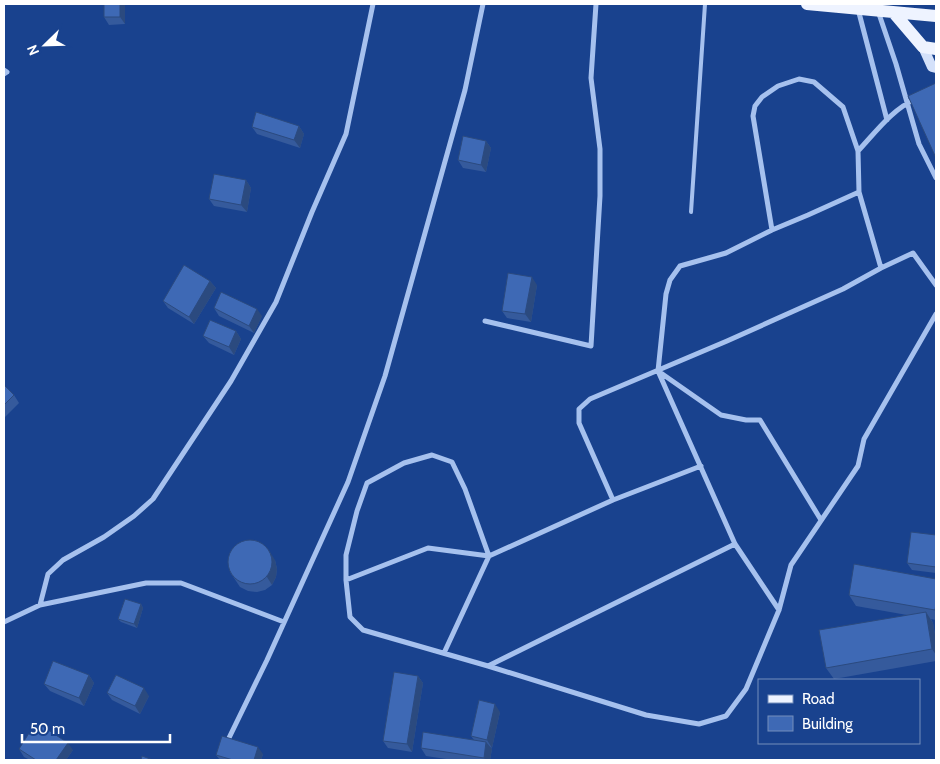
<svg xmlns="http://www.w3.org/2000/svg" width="940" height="764" viewBox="0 0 940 764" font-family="Cabin,sans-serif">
  <rect width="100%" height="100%" fill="#19428e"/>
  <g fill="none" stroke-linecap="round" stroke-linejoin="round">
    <path stroke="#a6c1ee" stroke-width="4" d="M691 212 705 4"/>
    <path stroke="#a6c1ee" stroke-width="5" d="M858 9 887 120
      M878 11 896 64 919 144 936 178
      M4 70 7 72 4 74
      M858 151C875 133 892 109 916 99
      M859 192 881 268
      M772 230 753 116 755 106 762 97 778 86 799 79 814 82 843 107 858 151 859 192 808 215 772 230 726 253 680 266 670 280 666 294 658 371 735 544 779 610
      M936 285 913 253 881 268 843 289 727 341 590 399 579 409V423L613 500 489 556 465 489 452 462 432 455 404 463 367 483 357 511 346 555V580L350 617 363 630 488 666 646 715 699 724 726 716 746 689 779 610 791 565 858 466 864 439 936 314
      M485 321 591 346 600 196V149L591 78 596 4
      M658 371 721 415 746 420H760L821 520
      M613 500 701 466
      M346 580 428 548 489 556 444 653
      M40 605 48 574 63 560 104 537 134 516 153 499 231 381 276 302 312 212 346 134 373 4
      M4 622 40 605 146 583H181L284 622
      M488 666 735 544
      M227 742 267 660 348 482 385 376 465 90 483 4"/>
    <path stroke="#d4e1fa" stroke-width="10" d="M923 47 932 67 936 68"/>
    <path stroke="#eef3ff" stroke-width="12" d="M807 4 936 16
      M894 13 923 47 936 49"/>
  </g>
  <path fill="#355a9c" d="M125 4V24L109 25 104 17Z
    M299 126 304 134 300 148 257 134 252 127Z
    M486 141 491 148 486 172 463 168 458 160Z
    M246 180 251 188 247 212 214 206 209 199Z
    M210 281 216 288 194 324 168 308 163 301Z
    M537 285 531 322 507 318 502 311Z
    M214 308 262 316 254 333 219 316Z
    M236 331 241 339 234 355 209 343 203 336Z
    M4 385 14 395 19 403 4 418Z
    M936 535V573L912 570 907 563Z
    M275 560 277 569 276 577 272 585 265 590 257 592 248 591 240 587 230 572Z
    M936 579V620L931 619 933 623 936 640V661L834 679 826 668 907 615 856 606 849 595Z
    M141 604 143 608 137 628 121 622 118 619Z
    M89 675 94 683 84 706 50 691 44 684Z
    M418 676 423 683 412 752 388 748 383 741Z
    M107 693 149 696 140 714 112 700Z
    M500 712 492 748 490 747 492 749 490 760H453L426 756 421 748 474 740 471 736Z
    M19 749 73 750 66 760H30L24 757Z
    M263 754 261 760H220L216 755Z"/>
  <path fill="#2b4a7f" d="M120 4H125V24L120 17Z
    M299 126 304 134 300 148 294 140Z
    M486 141 491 148 486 172 481 165Z
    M246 180 251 188 247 212 241 205Z
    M532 277 537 285 531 322 525 314Z
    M210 281 216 288 194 324 189 317Z
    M257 309 262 316 254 333 249 326Z
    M236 331 241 339 234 355 229 347Z
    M270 552 275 560 277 569 276 577 272 585 267 577Z
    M141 604 143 608 137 628 134 624Z
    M926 612 933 623 936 640V655L932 649Z
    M89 675 94 683 84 706 79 698Z
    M418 676 423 683 412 752 407 744Z
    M144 688 149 696 140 714 135 706Z
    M495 704 500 712 492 748 487 740Z
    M486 742 492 749 490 760H485L484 758Z
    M68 743 73 750 66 760H56Z
    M258 747 263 754 261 760H254Z"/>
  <path fill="#3e69b5" stroke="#2b4a7f" d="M104 4H120V17H104Z
    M936 83V158L908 96Z
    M256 112 299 126 294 140 252 127Z
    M463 136 486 141 481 165 458 160Z
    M214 174 246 180 241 205 209 199Z
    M184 265 210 281 189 317 163 301Z
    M508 273 532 277 525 314 502 311Z
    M221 292 257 309 249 326 214 308Z
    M210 320 236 331 229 347 203 336Z
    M4 385 14 395 4 405Z
    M911 532 936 535V567L907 563Z
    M228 562a22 22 0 1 1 44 0a22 22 0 1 1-44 0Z
    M854 564 936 579V604L935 610 849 595Z
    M125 599 141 604 134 624 118 619Z
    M926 612 932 649 826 668 819 630Z
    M53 661 89 675 79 698 44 684Z
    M394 672 418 676 407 744 383 741Z
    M116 675 144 688 135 706 107 693Z
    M479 700 495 704 487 740 471 736Z
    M36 722 68 743 56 760H36L19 749Z
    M423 732 486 742 484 758 421 748Z
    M222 736 258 747 254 760H233L216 755Z
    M142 756 153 760H141Z"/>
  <rect width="940" height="764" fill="none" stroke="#ffffff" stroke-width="10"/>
  <rect x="758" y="679" width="162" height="65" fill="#19428e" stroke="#758ebb"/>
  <rect x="768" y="695" width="25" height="8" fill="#eef3ff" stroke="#758ebb"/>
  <text x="802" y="704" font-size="15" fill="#ffffff">Road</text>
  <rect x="768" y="716" width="25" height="15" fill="#3e69b5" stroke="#758ebb"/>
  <text x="802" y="729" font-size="15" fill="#ffffff">Building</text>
  <g transform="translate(45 45) rotate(247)" stroke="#19428e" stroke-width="4" paint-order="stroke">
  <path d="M0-4L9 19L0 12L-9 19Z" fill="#ffffff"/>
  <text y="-8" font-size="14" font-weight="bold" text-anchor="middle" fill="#ffffff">N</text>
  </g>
  <path d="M22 734v8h148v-8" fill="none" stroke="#ffffff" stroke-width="2.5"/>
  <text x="30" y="734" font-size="15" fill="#ffffff" stroke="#19428e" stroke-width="4" paint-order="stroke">50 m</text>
</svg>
